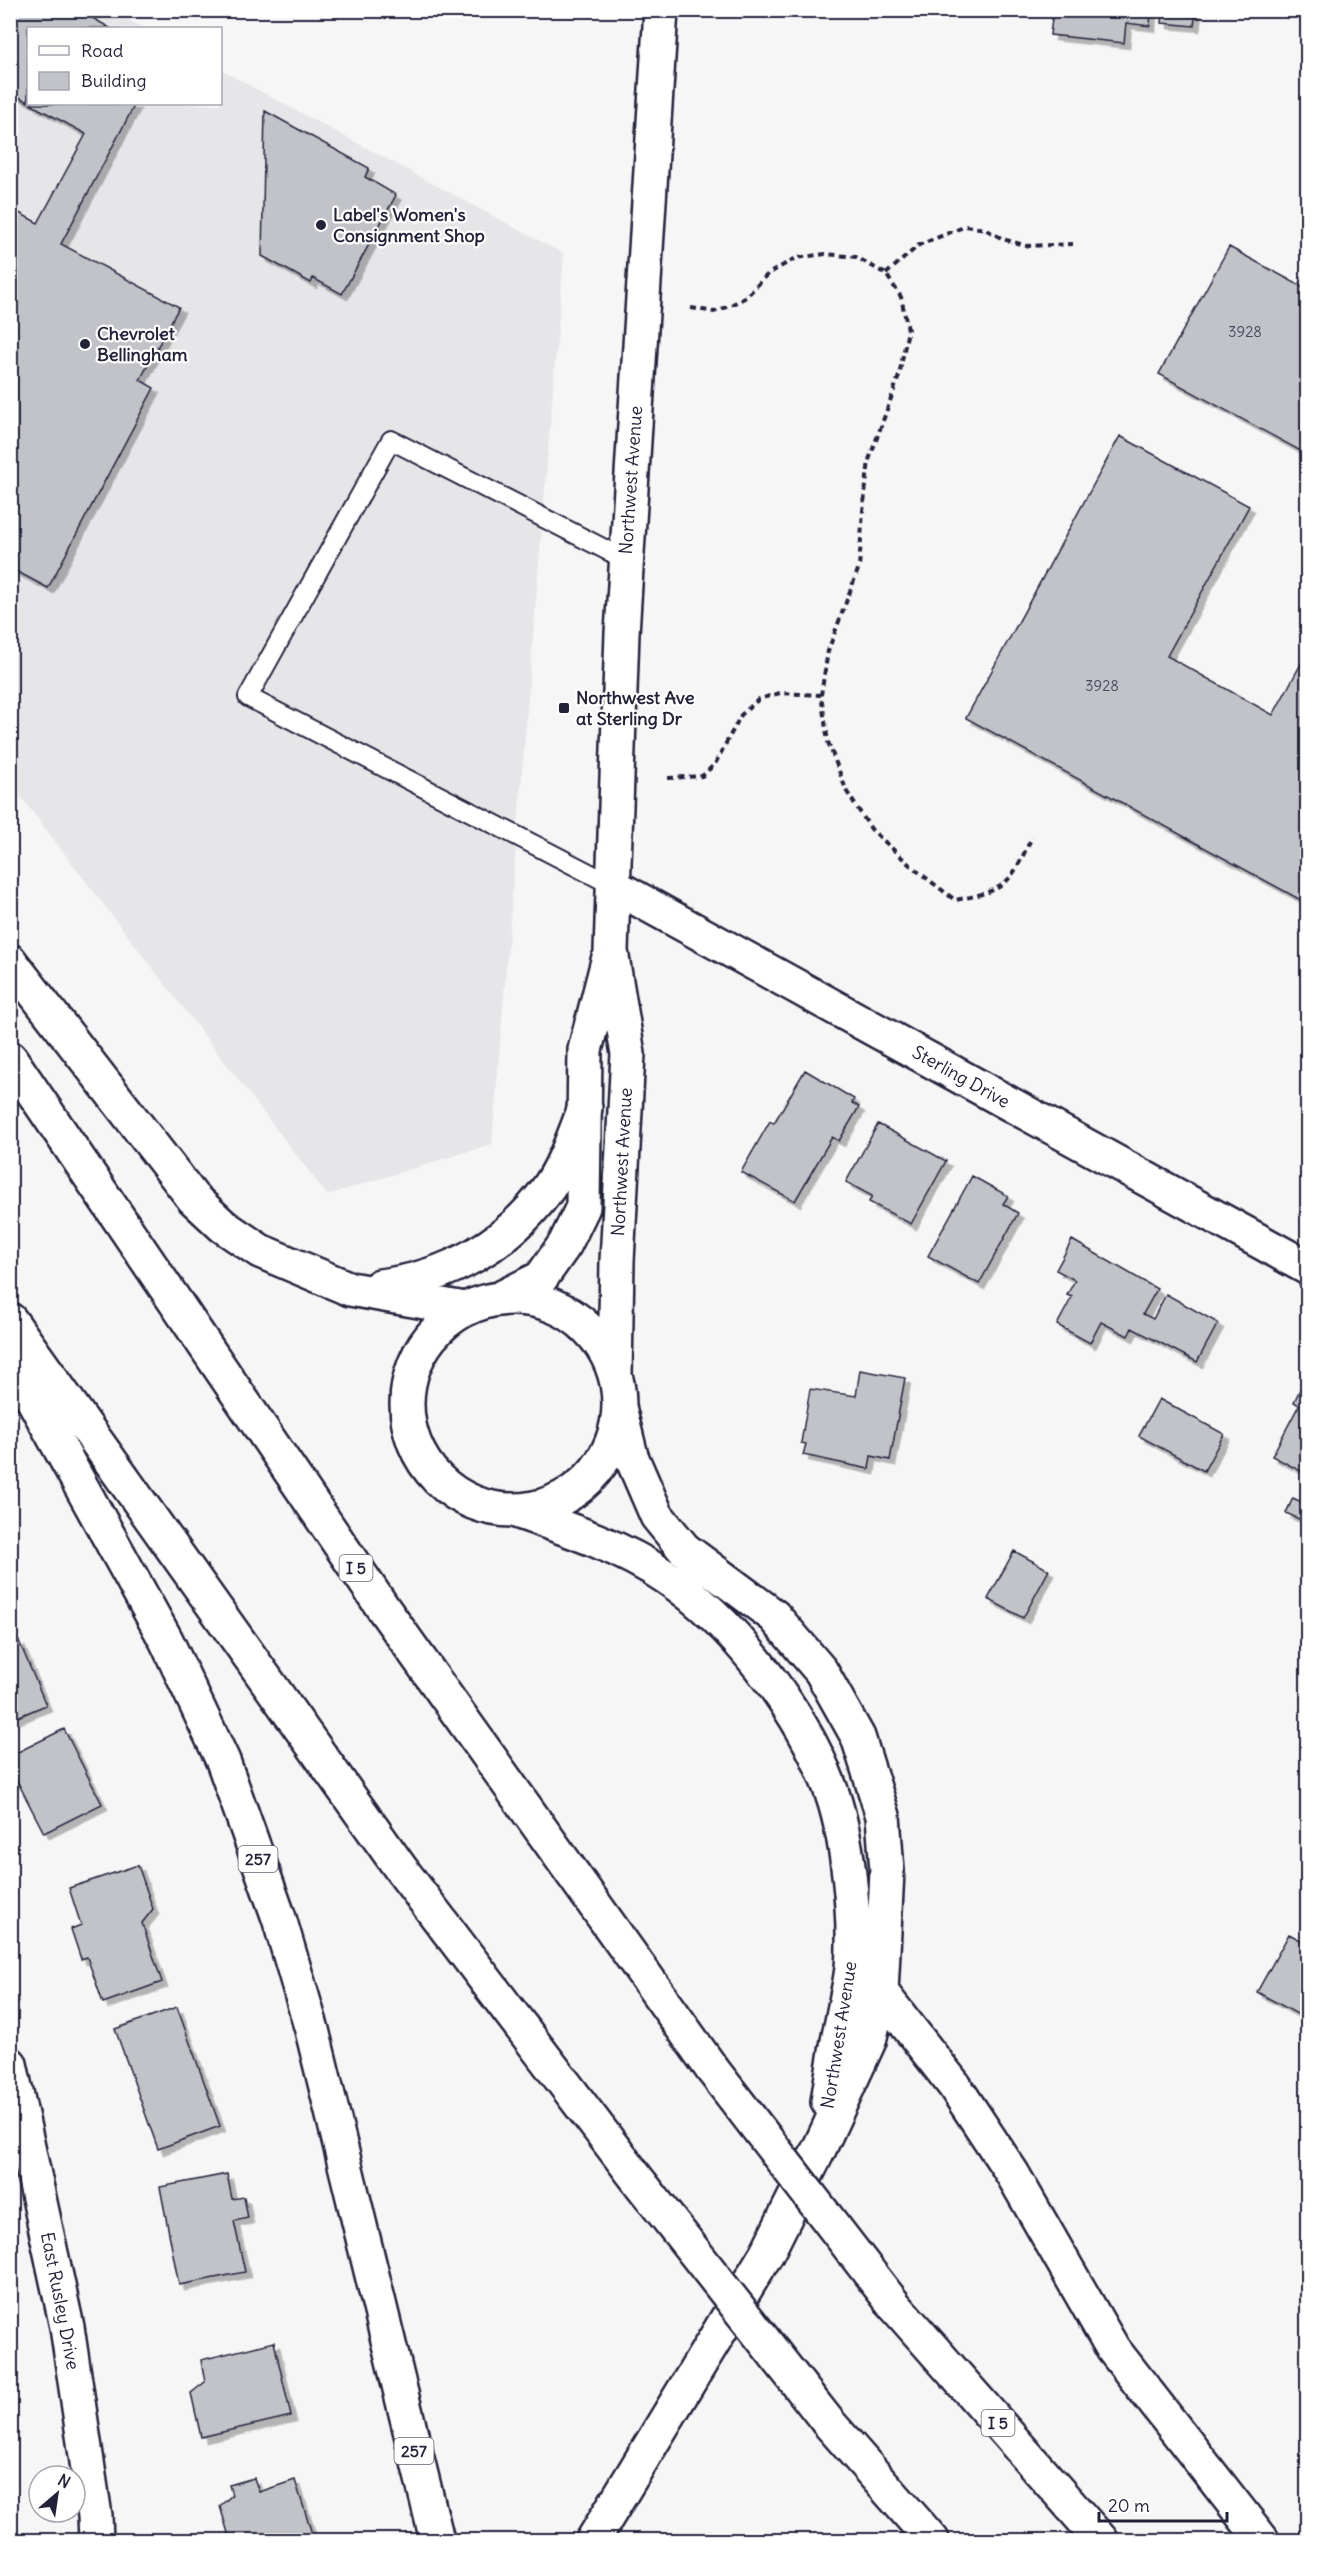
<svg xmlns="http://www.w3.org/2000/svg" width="1318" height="2551" viewBox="0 0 1318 2551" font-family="Delius,sans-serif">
  <defs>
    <filter id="shadow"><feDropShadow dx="5.5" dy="5.5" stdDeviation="0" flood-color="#0004"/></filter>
  </defs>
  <rect width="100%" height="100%" fill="#f6f6f7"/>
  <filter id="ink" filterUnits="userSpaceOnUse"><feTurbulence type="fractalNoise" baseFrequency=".0167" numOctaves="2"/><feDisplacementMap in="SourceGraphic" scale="12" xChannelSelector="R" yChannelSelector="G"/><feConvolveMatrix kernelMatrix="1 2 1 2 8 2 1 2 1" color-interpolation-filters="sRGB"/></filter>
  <g filter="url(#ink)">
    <path fill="#e6e6e9" d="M11 11H111L144 28H28V104H220L221 70 564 254 492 1144 327 1195 11 784Z"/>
    <path fill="#c2c2c9" stroke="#22223b" stroke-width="1.5" filter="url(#shadow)" d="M10 10H79L110 28H28V102L10 92Z
      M1053 10H1151L1150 26 1126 23 1124 43 1050 35Z
      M1163 10H1196L1194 26 1162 23Z
      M30 104H135L61 244 179 307 140 380 154 388 48 588 10 568V208L38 223 86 134Z
      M265 111 369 168 365 177 396 195 342 294 313 278 311 283 262 256Z
      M1229 247 1308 290V455L1159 374Z
      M1120 436 1249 506 1167 656 1273 715 1308 651V904L966 718Z
      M805 1070 854 1099 852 1103 859 1107 839 1141 832 1137 795 1201 741 1172 770 1121 774 1123Z
      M878 1124 946 1161 911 1224 869 1202 872 1196 846 1182Z
      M972 1176 1008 1196 1003 1204 1018 1213 979 1284 928 1256Z
      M1072 1240 1157 1289 1143 1314 1153 1319 1166 1294 1218 1323 1197 1362 1132 1328 1128 1336 1101 1322 1090 1343 1057 1325 1072 1297 1067 1295 1075 1280 1056 1270Z
      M860 1370 905 1378 890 1460 871 1456 869 1469 803 1455 806 1444 801 1443 810 1389 856 1396Z
      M1302 1385 1308 1388V1475L1272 1456 1299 1405 1294 1402Z
      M1159 1399 1224 1434 1204 1471 1139 1436Z
      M1293 1498 1308 1505 1301 1520 1286 1513Z
      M1014 1551 1049 1570 1023 1618 988 1599Z
      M19 1641 46 1705 10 1720V1644Z
      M64 1729 102 1804 44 1833 10 1767V1756Z
      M138 1865 153 1909 142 1923 162 1982 103 2003 87 1957 81 1959 71 1929 81 1925 69 1888Z
      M1289 1934 1308 1944V2020L1257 1992Z
      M177 2007 220 2126 158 2149 115 2029Z
      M227 2174 232 2199 244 2197 248 2218 234 2221 245 2272 179 2285 160 2187Z
      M274 2342 291 2416 201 2437 191 2393 205 2382 201 2360Z
      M254 2478 259 2492 295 2480 314 2540H230L220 2506 232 2495 229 2485Z"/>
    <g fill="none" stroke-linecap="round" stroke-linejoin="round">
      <defs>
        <path id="lane" d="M614 886 248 697 391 440 626 560"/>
        <path id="street" d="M614 886 1308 1268
          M10 2064 67 2327 95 2516 96 2540"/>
        <path id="secondary" d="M503 1297 541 1278 565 1244 583 1207 585 1050 608 961
          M407 1404a106 106 0 1 1 212 0a106 106 0 1 1-212 0Z
          M615 1375 617 1261 628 1054 611 951 622 633 661 10
          M513 1510C565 1528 620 1546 666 1577 733 1621 801 1710 829 1785 848 1834 856 1916 852 1968 850 1986 845 2004 842 2022 836 2048 832 2075 828 2102
          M593 2540 767 2253 820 2147 869 2041 881 1992 887 1871 883 1816 858 1737 821 1671 774 1616 684 1549 657 1516 631 1456 619 1407"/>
        <path id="highway" d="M10 961 193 1198 223 1226 260 1251 350 1289 465 1309
          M10 1058 383 1608 712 2069
          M380 1286C448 1278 509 1244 549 1187 565 1164 574 1135 585 1108
          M10 1320 401 1869 641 2184
          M10 1363 29 1392 166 1640 223 1761 279 1918 312 2030 437 2540
          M881 1992 954 2085 1012 2173 1113 2349 1262 2540
          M895 2306 1101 2540
          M828 2422 932 2540"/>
      </defs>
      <use href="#lane" stroke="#22223b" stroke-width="22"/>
      <use href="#street" stroke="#22223b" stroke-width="38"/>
      <use href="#secondary" stroke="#22223b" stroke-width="38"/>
      <use href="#highway" stroke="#22223b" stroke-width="38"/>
      <path stroke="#22223b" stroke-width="4" stroke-dasharray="6 4.5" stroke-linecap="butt" d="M886 274 919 245 966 226 985 229 1003 239 1027 246 1073 244
        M691 308 714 312 729 306 746 297 768 274 796 258 825 254 856 257 886 274 901 297 908 330 899 376 869 460 863 511 859 567 828 651 821 695 828 742 847 792 871 829 912 867 955 900C1008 890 1009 885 1032 837
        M668 778 702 776 715 764 741 715 759 699 780 693 821 695"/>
      <use href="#lane" stroke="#fff" stroke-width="18"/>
      <use href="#street" stroke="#fff" stroke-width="33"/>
      <use href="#secondary" stroke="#fff" stroke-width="33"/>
      <use href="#highway" stroke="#fff" stroke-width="33"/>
      <defs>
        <path id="highway-bridge" d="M712 2069 895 2306
          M641 2184 828 2422"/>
      </defs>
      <use href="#highway-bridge" stroke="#22223b" stroke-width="38" stroke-linecap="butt"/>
      <use href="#highway-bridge" stroke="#fff" stroke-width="33"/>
    </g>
  </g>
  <g fill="#22223b" stroke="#fff" stroke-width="2">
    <circle cx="321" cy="225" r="6"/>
    <circle cx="85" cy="344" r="6"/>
    <rect x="558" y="702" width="12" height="12" rx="3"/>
  </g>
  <g text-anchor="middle" stroke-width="4.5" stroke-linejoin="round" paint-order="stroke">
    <g font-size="15" fill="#4a4a5e">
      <text x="1245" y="337">3928</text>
      <text x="1102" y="691">3928</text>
    </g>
    <g fill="#fff" stroke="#646476" stroke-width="1.5">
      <rect x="339.5" y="1555" width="33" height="26" rx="4.5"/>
      <rect x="238.5" y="1846" width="39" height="26" rx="4.5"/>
      <rect x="981.5" y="2410" width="33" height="26" rx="4.5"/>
      <rect x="394.5" y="2438" width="39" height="26" rx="4.5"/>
    </g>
    <g font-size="16" font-weight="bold" fill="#22223b">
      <text x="356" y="1574">I 5</text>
      <text x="258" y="1865">257</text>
      <text x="998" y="2429">I 5</text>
      <text x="414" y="2457">257</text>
    </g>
    <g font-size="18" font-weight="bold" fill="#22223b" stroke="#fff" text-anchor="start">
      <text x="333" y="221">Label's Women's<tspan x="333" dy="21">Consignment Shop</tspan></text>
      <text x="97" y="340">Chevrolet<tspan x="97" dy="21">Bellingham</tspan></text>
      <text x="576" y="704">Northwest Ave<tspan x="576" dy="21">at Sterling Dr</tspan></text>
    </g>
    <g font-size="18" fill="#22223b" stroke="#fff">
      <text transform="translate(631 480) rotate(-86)" y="6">Northwest Avenue</text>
      <text transform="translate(961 1077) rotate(29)" y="6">Sterling Drive</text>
      <text transform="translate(622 1162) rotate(-87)" y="6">Northwest Avenue</text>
      <text transform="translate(839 2035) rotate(-81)" y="6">Northwest Avenue</text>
      <text transform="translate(60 2301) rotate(79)" y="6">East Rusley Drive</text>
    </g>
  </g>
  <rect width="1318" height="2551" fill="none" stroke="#fff" stroke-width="36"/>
  <rect x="18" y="18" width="1282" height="2515" fill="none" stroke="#22223b" stroke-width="2" filter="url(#ink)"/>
  <rect x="27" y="27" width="195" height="78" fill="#ffffff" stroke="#a7a7b1" stroke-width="1.5"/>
  <rect x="39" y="46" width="30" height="9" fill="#ffffff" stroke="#a7a7b1" stroke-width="1.5"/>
  <text x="81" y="57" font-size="18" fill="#22223b">Road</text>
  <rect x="39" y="72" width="30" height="18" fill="#c2c2c9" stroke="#a7a7b1" stroke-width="1.5"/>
  <text x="81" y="87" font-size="18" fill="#22223b">Building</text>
  <g transform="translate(57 2494) rotate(29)"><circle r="28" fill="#ffffff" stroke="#a7a7b1" stroke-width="1.5"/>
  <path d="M0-4.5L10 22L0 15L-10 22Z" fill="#22223b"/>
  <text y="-9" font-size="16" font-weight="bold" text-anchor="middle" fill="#22223b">N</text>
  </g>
  <path d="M1099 2512v9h128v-9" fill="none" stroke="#22223b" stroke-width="3"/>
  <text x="1108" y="2512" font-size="18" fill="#22223b" stroke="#ffffff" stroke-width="4.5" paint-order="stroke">20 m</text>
</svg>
